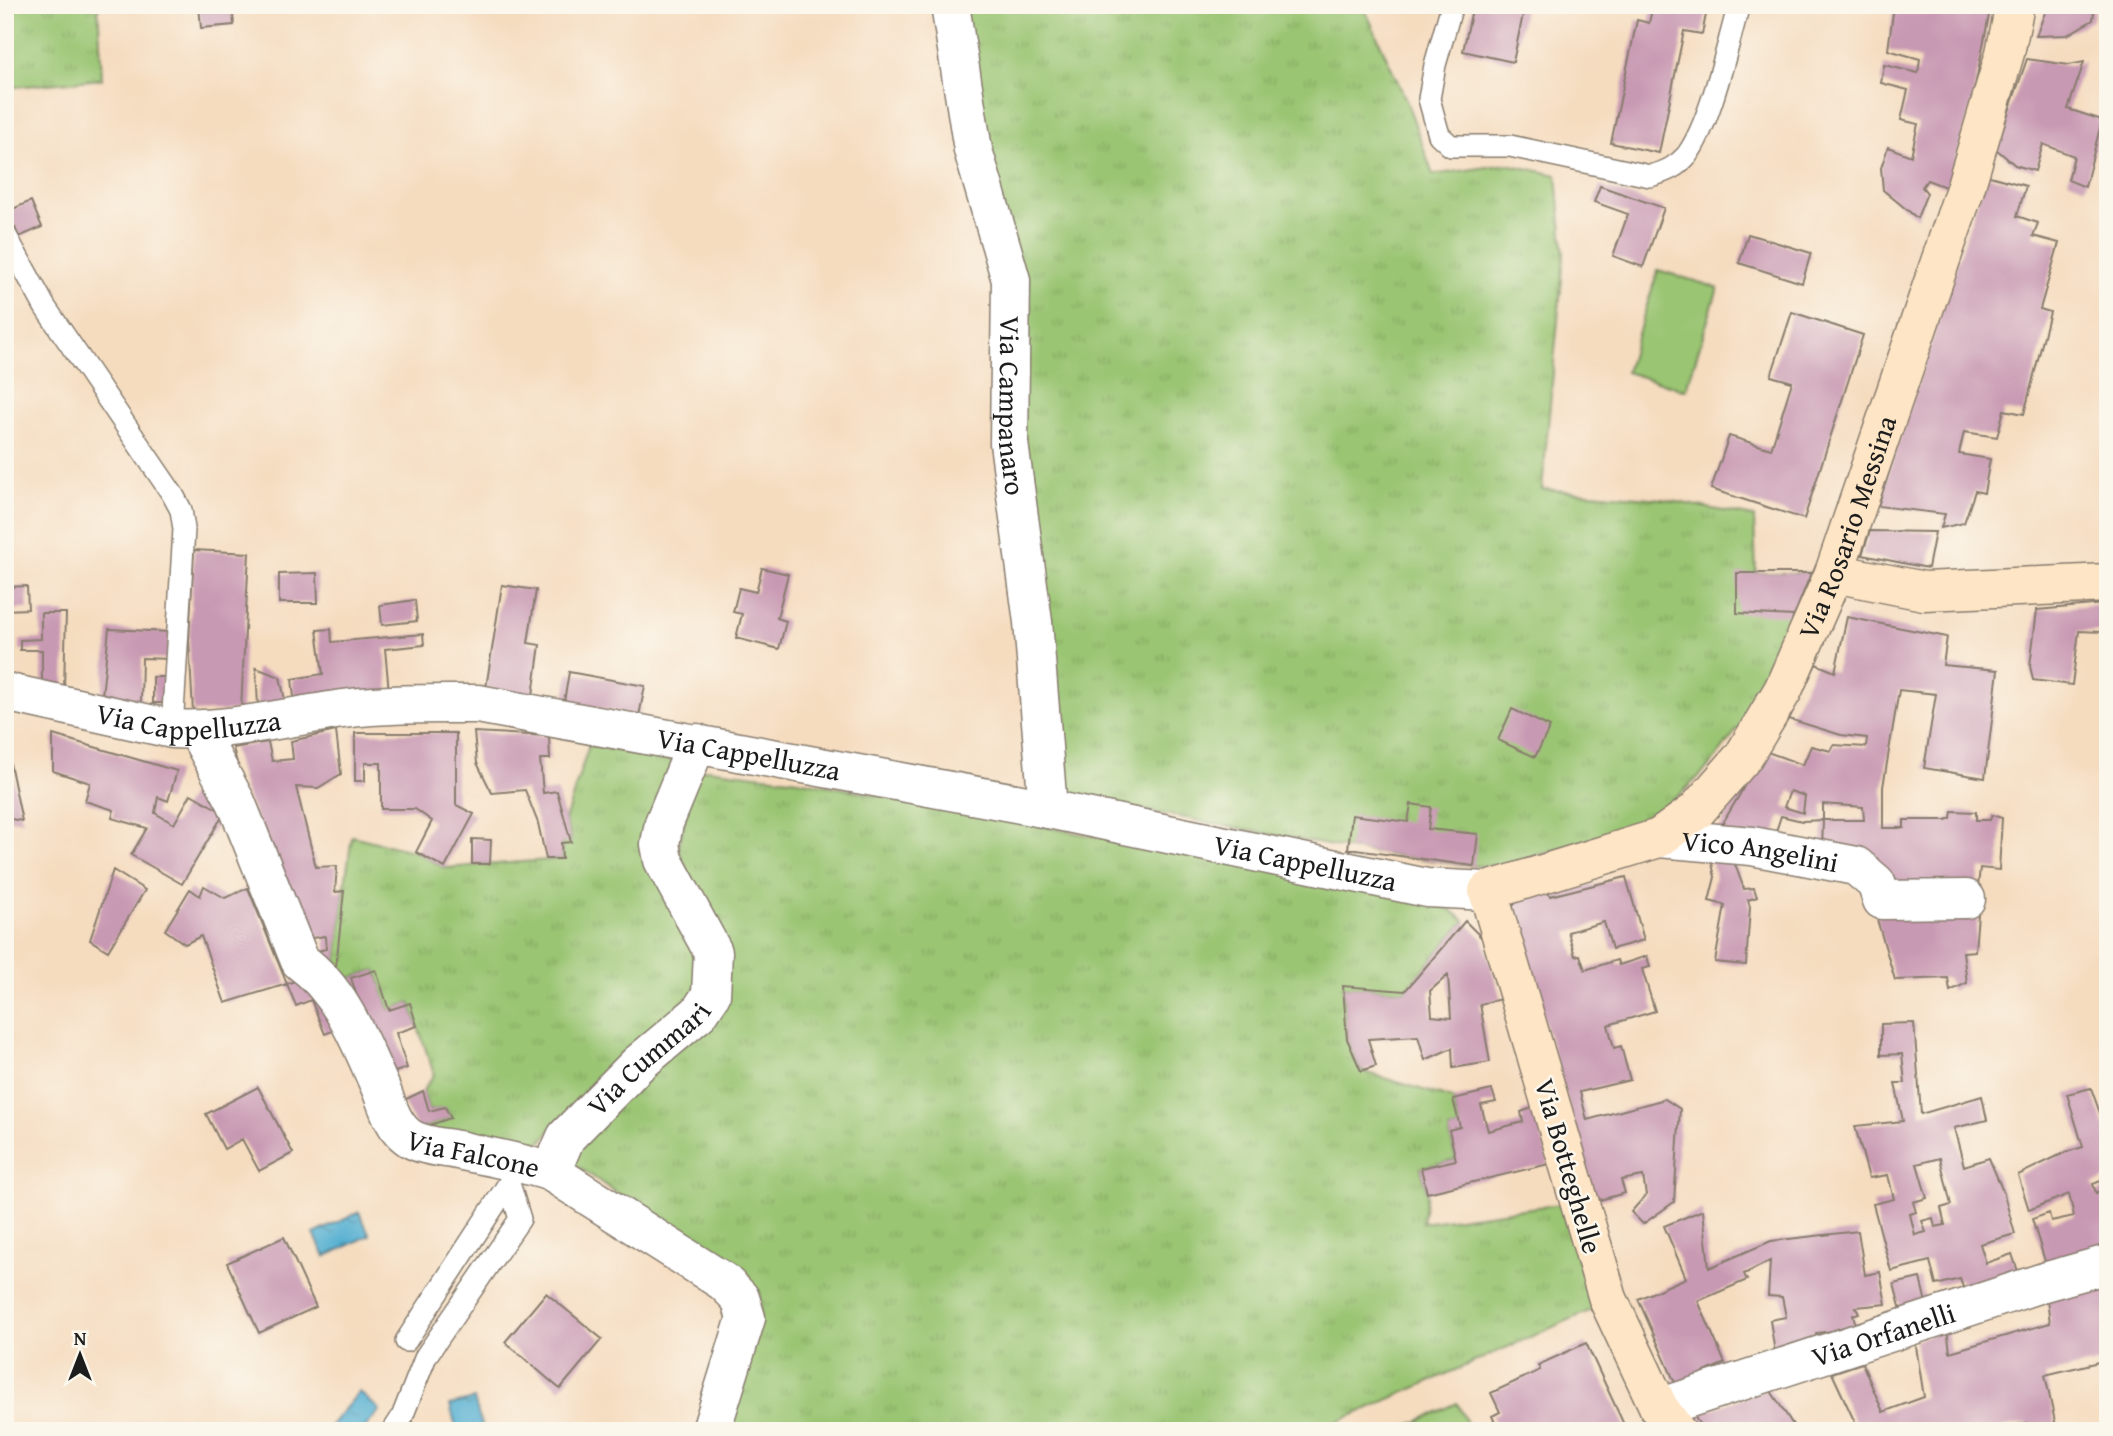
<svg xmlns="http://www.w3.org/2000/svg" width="2113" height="1436" viewBox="0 0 2113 1436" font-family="'Gentium Book Plus',serif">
  <defs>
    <pattern id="grass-tufts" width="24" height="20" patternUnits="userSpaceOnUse" patternTransform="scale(1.75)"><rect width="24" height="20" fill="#9ac572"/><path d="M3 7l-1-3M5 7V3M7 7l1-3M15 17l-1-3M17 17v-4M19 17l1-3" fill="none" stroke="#84a962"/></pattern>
    <pattern id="water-ripples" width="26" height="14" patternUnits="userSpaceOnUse" patternTransform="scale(1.75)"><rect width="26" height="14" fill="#53afd1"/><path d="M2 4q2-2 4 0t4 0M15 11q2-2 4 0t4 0" fill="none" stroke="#448ea9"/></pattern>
  </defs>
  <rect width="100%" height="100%" fill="#fbf7ec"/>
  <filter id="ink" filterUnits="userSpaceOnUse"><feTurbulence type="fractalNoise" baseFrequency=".0143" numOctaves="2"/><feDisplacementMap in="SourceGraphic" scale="14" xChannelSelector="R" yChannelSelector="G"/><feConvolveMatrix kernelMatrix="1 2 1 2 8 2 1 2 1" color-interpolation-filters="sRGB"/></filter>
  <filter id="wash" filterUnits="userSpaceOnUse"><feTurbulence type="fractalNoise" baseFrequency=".00686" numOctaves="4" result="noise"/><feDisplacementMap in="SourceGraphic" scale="28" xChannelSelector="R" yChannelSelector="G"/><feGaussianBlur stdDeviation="1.57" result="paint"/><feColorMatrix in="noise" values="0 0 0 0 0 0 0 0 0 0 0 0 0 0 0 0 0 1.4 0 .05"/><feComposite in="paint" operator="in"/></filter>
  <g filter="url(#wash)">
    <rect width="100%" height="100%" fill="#f5dcbf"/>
    <path fill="url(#grass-tufts)" stroke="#5b7047" stroke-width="2" d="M5 5H98L102 79 5 88Z
      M962 5H1363L1407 102 1433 175 1507 164 1557 175 1564 256 1542 489 1662 499 1754 517 1756 573H1811L1782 647 1739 727 1708 768 1673 801 1636 826 1501 866H1474L1348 849 1058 794 982 128Z
      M589 745 674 761 641 840 646 859 699 948 700 978 690 1000 555 1125 541 1142 515 1144 418 1129 450 1118 445 1108 429 1111 423 1091 434 1074 410 1003 389 1010 376 970 351 978 335 976 344 891 352 836 416 852 445 868 562 859 561 843 571 841 565 820Z
      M707 769 798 780 1415 897 1450 909 1465 921 1405 991 1343 986 1347 1039 1361 1071 1453 1099 1460 1127 1449 1130 1456 1160 1421 1168 1427 1193 1422 1223 1560 1204 1594 1309 1328 1426 1329 1431H725L760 1316V1292L573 1163 575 1149 641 1074 709 1026 723 1012 726 955 678 849 696 772Z
      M1457 1403 1471 1431H1397Z"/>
    <path fill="#9ac572" stroke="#5b7047" stroke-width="2" d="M1658 270 1718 288 1686 390 1626 372Z"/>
    <path fill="url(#water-ripples)" stroke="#386676" stroke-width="2" d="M359 1212 370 1235 325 1257 314 1234Z
      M359 1392 380 1410 362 1431H326Z
      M474 1399 483 1431H457L450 1405Z"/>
    <g id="blocks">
      <path fill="#c899b2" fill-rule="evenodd" d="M199 5H232L234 25 201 28Z
        M1473 5H1525L1513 62 1463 51Z
        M1653 5H1708L1702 34 1684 31 1659 153 1611 143 1637 20 1649 23Z
        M1894 5 1928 8 1929 5H1991L1971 107 1948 188 1927 180 1922 187 1927 193 1917 218 1883 190 1881 168 1888 147 1911 156 1918 124 1901 120 1908 90 1881 83 1884 65 1918 73 1920 59 1888 50Z
        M2048 5H2095L2093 20 2067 35 2036 36Z
        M2027 59 2069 65 2084 62 2068 109 2102 120 2085 187 2068 180 2074 156 2043 144 2035 171 2015 165 1996 149Z
        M1986 175 2026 186 2017 216 2038 223 2033 236 2059 243 2040 309 2050 312 2024 414 2004 410 1997 437 1964 432 1959 454 1990 459 1984 493 1975 491 1964 523 1941 528 1945 514 1878 506Z
        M1600 186 1664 208 1643 267 1613 256 1628 214 1594 202Z
        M31 201 42 227 19 237 8 211Z
        M1748 234 1811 253 1802 283 1739 263Z
        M1792 312 1863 335 1804 519 1711 489 1729 436 1771 449 1792 382 1771 376Z
        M1870 531 1935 532 1928 568 1862 555Z
        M194 550 249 553 241 709 258 706 256 668 280 677 287 709 193 712 189 640Z
        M762 568 788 574 777 618 786 621 779 649 736 638 742 614 733 612 739 588 756 592Z
        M317 573 318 603H279V574Z
        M1737 573H1811L1794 616 1737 613Z
        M502 585 536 590 528 643 540 645 533 695 486 688Z
        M27 586 28 609 5 610V587Z
        M415 600 417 621 382 625 380 605Z
        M2104 604 2103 632 2079 631 2072 685 2033 680 2030 666 2037 610Z
        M41 613H66L64 687 42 681V650H20V640L41 639Z
        M1847 617 1947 637 1943 665 1998 670 1985 778 1924 768 1936 694 1899 690 1883 787V828H1904V820H1946L1951 818 1952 811 1976 812V820H1990L1992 815 2002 818 1999 870 1980 868 1978 886 1887 890 1822 852 1823 820H1864L1863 807 1823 804V820L1802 821 1781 816 1772 844 1718 831 1740 794 1762 750 1803 765 1811 746 1831 751 1834 745 1866 747 1867 738 1841 735 1789 719 1816 664 1835 672ZM1790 791 1805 796 1803 813 1784 807Z
        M109 629 170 632 169 659 142 658 141 703 102 696Z
        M331 629 332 642 423 634 424 645 385 649 389 692 295 706 292 679 323 674 317 630Z
        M569 672 645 686 639 716 564 702Z
        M153 677H165L166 703H153Z
        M1512 709 1550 727 1535 757 1498 740Z
        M336 731 341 774 318 788 296 787 316 867 337 866 335 892 344 891 335 976 313 952 326 949 325 936 306 939 244 789 233 748 268 742 272 761 293 759 291 741Z
        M474 732 549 736 550 759H540L543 793 557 791 571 842 561 843 562 859H546L538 823 525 790 492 793 477 763Z
        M355 733H456V805L474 814 445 868 416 852 432 821 415 809H381V763H365V781H355Z
        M53 735 177 771 168 801 158 797 155 813 174 824 191 794 224 813 182 884 131 855 147 828 112 818 114 810 85 801 90 783 53 771Z
        M5 744H6L22 821 5 818Z
        M1411 804 1431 807 1428 829 1478 834 1474 866 1348 849 1352 815 1408 822Z
        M472 839 491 840 490 864H472Z
        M1732 856 1744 889 1754 888 1757 897 1748 900 1750 907 1746 965 1715 962 1725 905 1709 901 1715 877 1711 859Z
        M113 870 145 890 108 951 90 940Z
        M1626 877 1644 940 1612 949 1604 922 1568 932 1575 956 1580 955 1585 970 1617 960 1619 965 1647 956 1650 967 1642 969 1655 1011 1608 1025 1614 1048 1621 1046 1630 1080 1580 1092 1587 1120 1665 1099 1680 1109 1674 1202 1643 1224 1631 1212 1646 1195 1643 1176 1621 1180 1625 1193 1596 1201 1512 907 1519 899 1548 891 1550 896Z
        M204 886 225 898 248 888 287 984 225 1003 201 936 185 944 165 930 190 889 200 896Z
        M1942 913 1978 914 1975 951 1963 952 1967 983 1950 991 1948 978 1895 980 1876 916Z
        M1465 921 1483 939 1501 999 1480 1004 1490 1062 1453 1068 1452 1048 1425 1060 1418 1036 1368 1039 1376 1066 1361 1071 1347 1039 1343 986 1405 991ZM1448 975 1451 1018 1432 1016 1430 991Z
        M376 970 389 1010 410 1003 417 1026 396 1033 407 1068 383 1076 351 978Z
        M311 974 335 1030 325 1034 311 1000 296 1006 287 984Z
        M1914 1023 1921 1114 1982 1096 1987 1120 1954 1128 1964 1166 1989 1158 2003 1191 2015 1234 1980 1244 1986 1263 2012 1254 2021 1280 1967 1298 1960 1279 1936 1285 1930 1261 1891 1271 1873 1204 1894 1199 1888 1175 1869 1178 1855 1126 1903 1121 1895 1083H1905L1902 1054 1881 1055V1024ZM1940 1158 1951 1205 1941 1208 1945 1225 1935 1227 1933 1218 1922 1221 1926 1232 1915 1235 1910 1214 1916 1212 1913 1202 1927 1198 1917 1164Z
        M258 1087 293 1153 259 1171 242 1139 224 1149 206 1114Z
        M2091 1088 2105 1127 2108 1125V1178L2093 1184 2096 1193 2106 1188 2108 1195V1256L2048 1271 2032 1219 2049 1213 2051 1221 2074 1216 2069 1194 2029 1210 2018 1175 2066 1152 2083 1147 2067 1094Z
        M1492 1090 1496 1102 1481 1105 1488 1131 1523 1122 1521 1112 1535 1107 1549 1164 1427 1193 1421 1168 1456 1160 1449 1130 1460 1127 1453 1099Z
        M423 1091 429 1111 445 1107 451 1118 418 1129 402 1101Z
        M1703 1210 1709 1268 1771 1241 1858 1231 1865 1275 1880 1272 1886 1304 1856 1307 1859 1313 1853 1315 1859 1335 1841 1330 1816 1333 1818 1347 1776 1360 1770 1320 1786 1317 1782 1297 1768 1296 1770 1261 1744 1274 1747 1280 1698 1301 1725 1363 1676 1385 1638 1299 1686 1278 1664 1226Z
        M284 1237 316 1307 259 1333 227 1263Z
        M1920 1278 1928 1311 1903 1318 1894 1284Z
        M2108 1278V1360L2045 1375 2057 1431H2030L2027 1423 1987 1431H1859L1832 1373 1862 1363 1883 1412 1924 1397 1915 1340 1947 1329 1950 1352 2050 1323 2046 1292Z
        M546 1293 602 1339 560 1389 505 1342Z
        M1586 1343 1627 1431H1499L1492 1416 1500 1412 1491 1393 1540 1370 1538 1365Z
        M1769 1388 1793 1425 1784 1431H1704L1694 1416Z"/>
    </g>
  </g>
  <g filter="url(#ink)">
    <use href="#blocks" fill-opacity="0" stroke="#887c6e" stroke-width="2"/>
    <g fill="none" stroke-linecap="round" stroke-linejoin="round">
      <defs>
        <path id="lane" d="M1452 5 1435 65 1429 99 1439 135 1451 146H1510L1650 176C1665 172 1677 167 1687 155 1711 122 1727 46 1739 5
          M5 234 45 307 173 495 181 510 184 529 172 729
          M406 1341 509 1183
          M393 1431 402 1417 426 1356 520 1219 509 1183"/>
        <g id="street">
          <path id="s1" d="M950 5 973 150 1011 280 1009 443 1033 622 1048 809"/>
          <path id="s2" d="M5 692 172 729C228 732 287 717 343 709 388 703 433 704 478 704L1048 809 1427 888 1488 891"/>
          <path id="s3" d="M197 730 236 802 300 961C339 989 358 1037 377 1080 386 1098 390 1123 407 1136 419 1146 443 1147 458 1150 489 1157 521 1162 551 1172L724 1282 740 1298 746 1318 711 1431"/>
          <path id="s4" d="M1659 838 1752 846 1856 866 1876 883 1882 900 1966 899"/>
          <path id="s5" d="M551 1172 566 1137 638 1064 699 1013 711 995 713 952 663 860 660 844 664 823 697 743"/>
          <path id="s6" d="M1659 1408 2044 1282 2108 1264"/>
        </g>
        <g id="secondary">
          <path d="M1834 573 1924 591 2108 583"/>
          <path id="s7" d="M1676 1431 1659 1408 1608 1299 1488 891 1659 838 1696 811 1743 757 1783 690 1834 573 1965 189 2005 53 2015 5"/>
        </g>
      </defs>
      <use href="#lane" stroke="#887c6e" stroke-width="24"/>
      <use href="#street" stroke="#887c6e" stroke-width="41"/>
      <use href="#secondary" stroke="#887c6e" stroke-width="41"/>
      <use href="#lane" stroke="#fff" stroke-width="21"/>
      <use href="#street" stroke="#fff" stroke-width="38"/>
      <use href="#secondary" stroke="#fee5c5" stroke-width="38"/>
    </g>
  </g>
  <g text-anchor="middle" stroke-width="5" stroke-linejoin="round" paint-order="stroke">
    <g font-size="28" fill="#1c1c1c" stroke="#fbf7ec">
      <text dy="10" stroke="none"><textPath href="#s1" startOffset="408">Via Campanaro</textPath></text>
      <text dy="10" stroke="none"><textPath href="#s7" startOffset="1124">Via Rosario Messina</textPath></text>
      <text dy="10" stroke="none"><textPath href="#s2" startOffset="187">Via Cappelluzza</textPath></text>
      <text dy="10" stroke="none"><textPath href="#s2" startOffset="754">Via Cappelluzza</textPath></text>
      <text dy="10" stroke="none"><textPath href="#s4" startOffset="102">Vico Angelini</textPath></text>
      <text dy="10" stroke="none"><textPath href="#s2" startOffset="1321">Via Cappelluzza</textPath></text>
      <text dy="10" stroke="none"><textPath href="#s5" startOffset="152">Via Cummari</textPath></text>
      <text dy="10" stroke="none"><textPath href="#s3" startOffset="530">Via Falcone</textPath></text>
      <text transform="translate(1569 1166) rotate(74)" y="10">Via Botteghelle</text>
      <text dy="10" stroke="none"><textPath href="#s6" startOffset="236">Via Orfanelli</textPath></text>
    </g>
  </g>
  <rect width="2113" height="1436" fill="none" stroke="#fbf7ec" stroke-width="28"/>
  <g transform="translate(80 1355)" stroke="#fbf7ec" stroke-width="5" paint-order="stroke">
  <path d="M0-5L12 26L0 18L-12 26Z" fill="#1c1c1c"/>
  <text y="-10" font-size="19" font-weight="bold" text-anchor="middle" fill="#1c1c1c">N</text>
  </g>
</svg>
